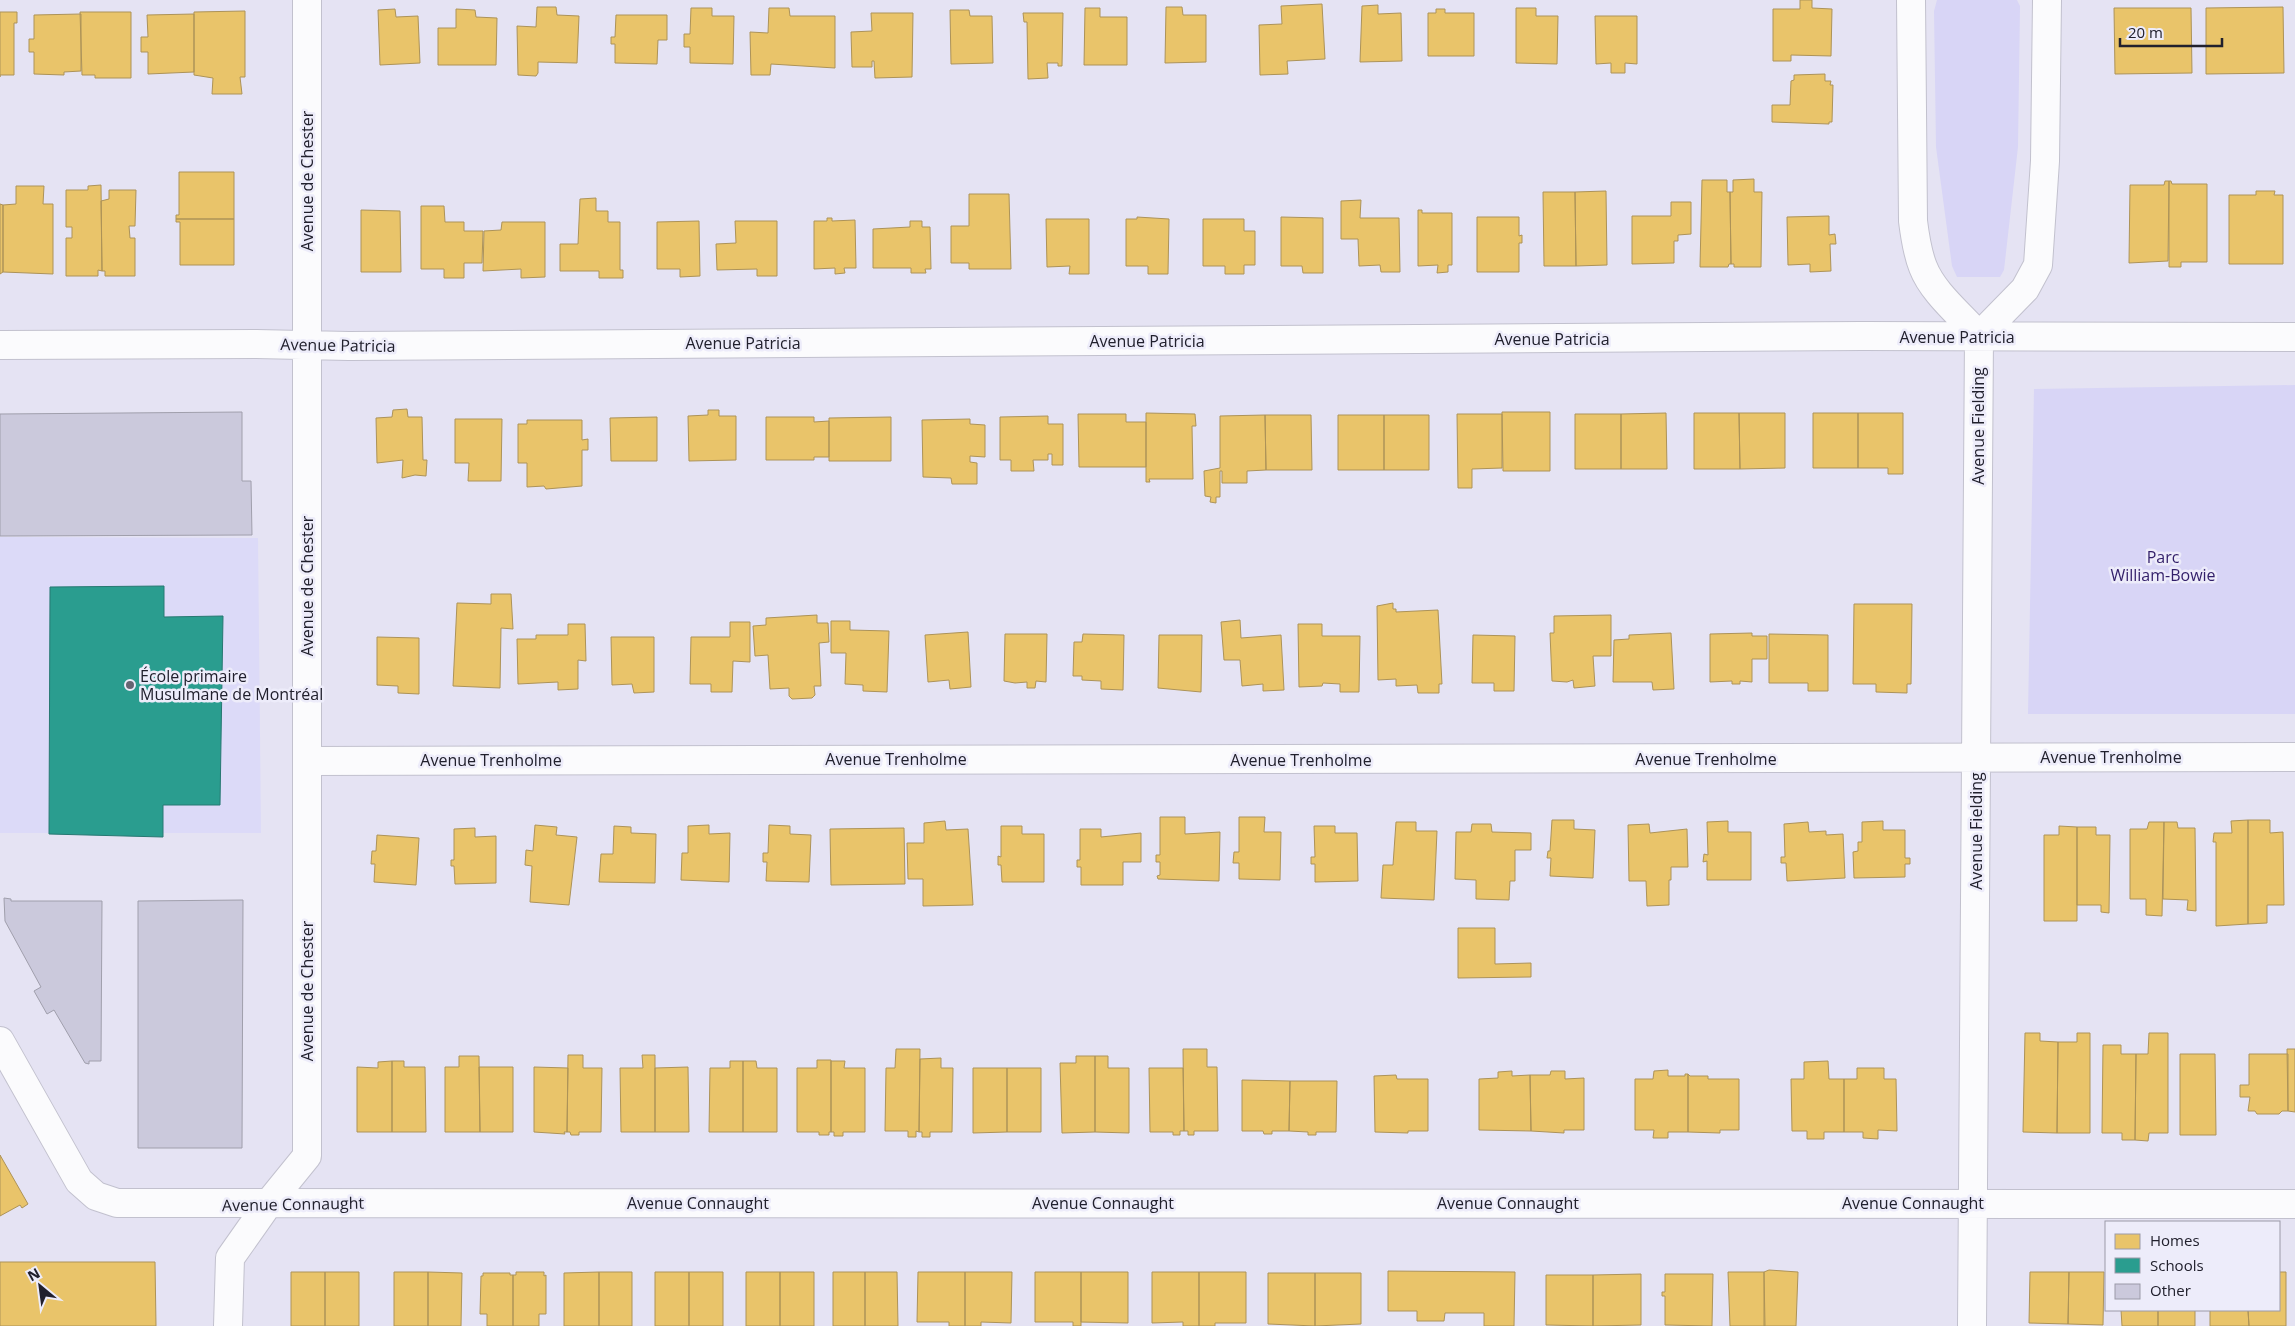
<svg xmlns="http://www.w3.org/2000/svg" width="2295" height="1326" viewBox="0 0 2295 1326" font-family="'Open Sans',sans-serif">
  <rect width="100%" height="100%" fill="#e5e3f3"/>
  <path fill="#dcdaf8" d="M0 537 258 538 261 833H0Z"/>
  <path fill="#d8d5f6" d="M1937 0H2017L2020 6 2018 147 2004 270 2000 277H1957L1952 266 1936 147 1934 11Z
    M2295 385V714H2028L2034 389Z"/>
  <path fill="#e9c46a" stroke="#ad9358" d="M1800 0H1812V8L1832 9 1831 56 1791 55V61H1773V9H1800Z
    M1322 4 1325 59 1287 61 1288 74 1260 75 1259 25 1282 24 1281 6Z
    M1378 5V14L1401 13 1402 61 1360 62 1362 6Z
    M537 7H556L557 15 579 16 577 63 538 62V73L536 76 518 75 517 26 536 27Z
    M1166 7H1182L1183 15H1206V62L1165 63Z
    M2283 7 2284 73 2206 74V8Z
    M691 8H712V16H734L733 64 690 63V47H684V34H690Z
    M769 8H789L790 16H835V68L771 64 770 75H751L750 32 768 33Z
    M1085 8H1100V17H1127V65H1084Z
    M1516 8H1536V16H1558L1557 64 1516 63Z
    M2114 8H2191L2192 73 2115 74Z
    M395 9 396 17 418 16 420 63 380 65 378 10Z
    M456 9 475 10 476 17 497 18 496 65H438V28H456Z
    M1436 9H1445V13H1474V56H1428V13H1436Z
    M950 10H969L970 16H992L993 63 951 64Z
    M245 11V77H240L242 94H212L213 78 194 75V12Z
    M0 12H17V23H14V75H0V77Z
    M80 12H131V78H95V75H82Z
    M871 13H913L912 77 875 78 874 61H872V67H852L851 32 872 31Z
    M1023 13H1063L1062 66H1058V63H1047L1048 78 1028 79 1027 22H1024Z
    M81 14V71L64 72V75L34 74V52H29V39H34V15Z
    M194 14V72L148 74V52H141V37H148L147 15Z
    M616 15H667V40H658L657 64 615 63V44H611V37H615Z
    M1595 16H1637V64L1625 63V73H1611V63L1596 64Z
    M1825 74V81H1831L1830 85H1833L1832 122H1829V124L1772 122V105H1790L1791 81 1794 80V75Z
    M179 172H234V219H176V215H179Z
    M1754 179V192H1762L1761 267H1734V264H1731L1730 192H1733V180Z
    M1702 180H1727V192H1730L1731 264H1729L1728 267H1700Z
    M2165 181H2169L2168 261 2129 263 2130 185H2164Z
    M2169 181H2171L2172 184H2207V262H2181V267H2169Z
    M101 185 102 271 98 270V276H66V238H72V227H66V190H88V186Z
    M16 186H44L43 204H53V274L3 272V205L16 204Z
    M109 190H136L135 226H129L130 238H135V276H105V271H102L101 201 109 199Z
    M1606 191 1607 265 1576 266 1575 192Z
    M2256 191H2275L2274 195H2283V264H2229V195H2256Z
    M1543 192H1575L1576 266H1544Z
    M969 194H1009L1011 269H969V263H951V226H969Z
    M596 198V211H608V222H620V270H623V278H599V271H560V244H578L580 199Z
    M1361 200 1360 218H1399L1400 272H1381L1380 265 1359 266 1358 239H1341V201Z
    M1671 202H1691V234L1678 235V241H1674V263L1632 264V216H1671Z
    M0 204 3 205V272L0 274Z
    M421 206H444L445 222H464V231H483L482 263H464V278H444V269H421Z
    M361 210 400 211 401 272H361Z
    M1418 210H1422V213H1452V265H1448V272L1437 273 1438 265 1418 266Z
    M1829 216V235L1835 234 1836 244H1830L1831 271 1810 272V264L1788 265 1787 217Z
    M1137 217 1169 219 1168 274H1148V266H1126V219H1137Z
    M1281 217 1323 218V273H1303L1302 266H1281Z
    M1477 217H1519V236L1522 235V243H1519V272H1477Z
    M827 218H832V221L855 220 856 268H844L845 273 835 274V268L814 269V221H827Z
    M176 219H234V265H180V222H176Z
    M1046 219H1089V274H1069L1070 266 1047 267Z
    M1203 219H1244V231H1255V265H1244V274H1225V266H1203Z
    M699 221 700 276 680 277V269H657V222Z
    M735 221H777V276H757V269L717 270 716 244 736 243Z
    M910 221H922V227H930L931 269H925L926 273H911V268H873V229L910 227Z
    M502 222H545V277L521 278V269L483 271 484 231 501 230Z
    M407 409 408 417H422L423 460H427L426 476 415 475 402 478 403 460 377 463 376 418 392 417 393 410Z
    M708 410H719V416H736V460L689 461 688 416 708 415Z
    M1502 412H1550V471H1503Z
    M1146 413 1195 414 1196 426H1192L1193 479H1149L1150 482H1146Z
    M1666 413 1667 469H1621V414Z
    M1694 413H1739L1740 469H1694Z
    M1739 413H1785V468L1740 469Z
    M1813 413H1858V468H1813Z
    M1858 413H1903V474H1888V468H1858Z
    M1078 414H1126V422H1146V467H1079Z
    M1457 414H1502V468L1472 469V488H1458Z
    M1575 414H1621V469H1575Z
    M1265 415 1266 470 1247 471V483H1222V471H1220V497H1216V503L1210 502 1211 497 1205 496 1204 471 1220 468V416Z
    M1265 415H1311L1312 470H1266Z
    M1338 415H1384V470H1338Z
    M1384 415H1429V470H1384Z
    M1048 416V424H1063V465H1052V454H1048V460H1033L1034 471H1011V460H1000V417Z
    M657 417V461H611L610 418Z
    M766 417H814V422L829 421V457H814V460H766Z
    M891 417V461H829V418Z
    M455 419H502L501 481H468L469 463H455Z
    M970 419V424L985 425V457L970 456V462L977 463V484H952L951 478 923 477 922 420Z
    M527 420H582V440L588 439V450H582V486L546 489 544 486 527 487V463H518V424H527Z
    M491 594H511L513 629 501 628 500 688 453 686 457 603 491 604Z
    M1393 603V609H1396V612L1438 610 1442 684H1439V693H1418L1417 685 1396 686V679L1378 680 1377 606Z
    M1854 604H1912L1911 684H1907V693L1876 692V684H1853Z
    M817 615V623H828L829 642 819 643 821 686H814L815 695 812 698 792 699 789 696V688L770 689 768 655 755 656 753 626 766 625V618Z
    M1611 615V656H1593L1595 686 1574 688 1573 680 1567 682 1552 681 1550 633H1554V616Z
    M1240 620 1241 638 1281 635 1284 690 1263 691V684L1242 686 1240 660H1224L1221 622Z
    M831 621H850V630L889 631 887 692 863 691V685L845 684 846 653H831Z
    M730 622H750V662L733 661 732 692H711V684H690L691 637H730Z
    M568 624H585L586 661 578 660V689L558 690V682L518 684 517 639H536V635H568Z
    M1298 624H1322V636H1360L1359 692H1340V684L1323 683 1322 686 1299 687Z
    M968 632 971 687 950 689 949 680 928 682 925 635Z
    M1671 633 1674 689 1653 690 1652 682H1613L1614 640 1629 639V635Z
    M1752 633V636H1767V659H1752V682L1740 681V684H1732V681L1710 682V634Z
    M1005 634H1047L1046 682 1036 681 1035 688H1027V682L1015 683 1004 681Z
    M1083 634 1124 635 1123 690 1101 689V681L1082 680V676H1073L1074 642H1082Z
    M1769 634 1828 635V691H1808V683H1769Z
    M1159 635H1202L1201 692 1158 688Z
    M1473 635 1515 636 1514 691H1494V683H1472Z
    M377 637 419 638V694L398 693V686L377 685Z
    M611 637H654V692L634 693 632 684 612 685Z
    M1160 817H1185V834L1220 832 1219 881 1158 879 1157 876 1160 875V862H1156V855H1160Z
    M1239 817H1265L1264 832H1281L1280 880 1239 879V863H1233L1234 852H1239Z
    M1552 820H1574V829L1595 830 1593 878 1550 876 1551 858H1547L1548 851H1550Z
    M2248 820V924L2216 926V842H2213L2214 833H2232L2231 821Z
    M2248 820H2270V833L2283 832 2284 905H2267V923L2248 924Z
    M945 821 946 830 968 829 973 905 923 906V879H908L907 843H924V823Z
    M1728 821V832H1751V880H1707V861L1703 862 1704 854 1708 855 1707 822Z
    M1883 821V830H1905V858H1910V864H1905V877L1854 878 1853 852 1858 851V842H1862V822Z
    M1396 822H1416V831H1437L1434 900 1381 898 1383 865H1393Z
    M1808 822 1809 832 1826 831V835L1843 834 1845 878 1787 881 1786 863H1781V857H1785L1784 824Z
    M2149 822H2164L2162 916 2146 915V899H2130V829H2147Z
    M2164 822H2177L2178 828H2195L2196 911 2187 910 2188 900 2163 899Z
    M1472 824H1491L1492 832 1531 833V850H1515V881H1510L1509 900 1476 899V880L1455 879 1456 832H1471Z
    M1649 824 1650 833 1687 829 1688 867H1671V880H1669V905L1647 906 1646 881H1629L1628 825Z
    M535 825 557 827 556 835 577 837 569 905 530 902 532 866 525 865 526 850 533 851Z
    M709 825V834L730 833 729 882 681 880 682 853H688V826Z
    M769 825 790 826V834L811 835 809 882 766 881 767 862H763V853H768Z
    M614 826 631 827V833L656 834 655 883 599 882 601 854H613Z
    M1001 826H1022V834H1044V882H1002L1001 865H998V856L1001 857Z
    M1314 826H1335V833H1357L1358 881 1315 882V864H1311V857H1315Z
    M2059 826 2077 827V921H2044V835H2059Z
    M2077 827H2096V835H2110L2109 913 2101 912V905H2077Z
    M475 828V837L496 836V883L455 884 454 866H451V860H454V829Z
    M904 828 905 884 831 885 830 829Z
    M1080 829H1101V837L1141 833V862H1123V885H1081V867H1077V860H1080Z
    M377 835 419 838 416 885 374 882 375 864H371L372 851H376Z
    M1458 928H1495V964L1531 963V977L1458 978Z
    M2025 1033H2040V1041L2058 1042 2057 1133 2023 1132Z
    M2077 1033H2090V1133H2057L2058 1042H2077Z
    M2149 1033H2168V1133H2149L2148 1141 2135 1140 2136 1054H2148Z
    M2103 1045H2121V1054H2136L2135 1140H2122V1133H2102Z
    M896 1049H920L919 1132 916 1131V1137H908V1131H885L886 1068H895Z
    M1183 1049H1207V1067H1217L1218 1131H1194V1135H1188V1131H1184Z
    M2287 1049H2295V1112L2288 1111Z
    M2180 1054H2215L2216 1135H2180Z
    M2249 1054H2288V1111H2282L2279 1114H2257L2255 1111H2248L2250 1097H2240V1085H2249Z
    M568 1055H583V1068H602L601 1132H579V1135H571L570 1132H567Z
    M642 1055H655V1132H621L620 1068H643Z
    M459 1056H479L480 1132H445V1067H459Z
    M1076 1056H1095V1132L1062 1133 1060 1063H1076Z
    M1095 1056H1108V1068H1129V1133L1095 1132Z
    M941 1058V1068H953L952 1132H930V1137H922V1132H919L920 1059Z
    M817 1060H831V1132H829V1135H819V1132H797V1068H817Z
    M392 1061V1132H357V1067L378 1068V1062Z
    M392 1061H404V1067H425L426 1132H392Z
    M730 1061H743V1132H709L710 1068H730Z
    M743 1061H756L757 1068H777V1132H743Z
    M831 1061H845L844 1068H865V1132H843V1136H834V1132H831Z
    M1828 1061 1829 1079H1844V1132H1824V1139H1807V1131H1792L1791 1079H1804V1062Z
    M479 1067H513V1132H480Z
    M534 1067 568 1068 567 1132H564L565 1134 534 1132Z
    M688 1067 689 1132H655V1068Z
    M973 1068H1007V1132L973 1133Z
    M1007 1068H1041V1132H1007Z
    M1149 1068H1183L1184 1131H1180V1135H1173V1132H1150Z
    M1857 1068H1884V1079H1896L1897 1131 1878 1130V1139L1863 1138V1132H1844V1079H1857Z
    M1668 1070V1076H1685V1074H1688V1132H1668V1138H1653L1654 1130H1635V1079H1653L1654 1071Z
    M1512 1071V1076L1530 1075 1531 1131 1479 1130V1079L1498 1078V1072Z
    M1551 1071H1565V1079L1584 1078V1130H1564V1133L1531 1131 1530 1075H1550Z
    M1688 1074 1690 1076H1708V1079H1739V1130H1720V1133L1688 1132Z
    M1396 1075 1397 1079H1428V1131H1408V1133L1375 1132 1374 1076Z
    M1242 1080 1290 1081 1289 1131H1272V1134H1264L1263 1131H1242Z
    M1290 1081H1337L1336 1132H1316V1135H1308V1132L1289 1131Z
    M0 1155 28 1204 22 1208 20 1205 0 1216Z
    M0 1262H155L156 1326H0Z
    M1769 1270 1798 1272 1796 1326H1764V1272Z
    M1388 1271 1515 1272 1514 1326H1484V1313H1445L1444 1321H1417V1311H1388Z
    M291 1272H325V1326H291Z
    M325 1272H359V1326H325Z
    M394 1272H428V1326H394Z
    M428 1272 462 1273 461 1326H428Z
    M516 1272H544V1276L546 1275V1314H539V1326H513V1275H516Z
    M599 1272V1326H564V1273Z
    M599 1272H632V1326H599Z
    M655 1272H689V1326H655Z
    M689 1272H723V1326H689Z
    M746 1272H780V1326H746Z
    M780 1272H814V1326H780Z
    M833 1272H865V1326H833Z
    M865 1272H897L898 1326H865Z
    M918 1272H965V1326H949V1322H917Z
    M965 1272H1012L1011 1323 981 1322V1326H965Z
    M1035 1272H1081V1326H1073V1322H1035Z
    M1081 1272H1128V1323L1081 1322Z
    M1152 1272H1199V1326H1183V1322L1152 1323Z
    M1199 1272H1246V1323H1215V1326H1199Z
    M1728 1272H1764L1765 1326H1730Z
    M2030 1272H2069L2068 1324 2029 1323Z
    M2069 1272H2104L2103 1325 2068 1324Z
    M2279 1272H2286V1326H2249L2248 1310H2279Z
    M483 1273H510V1275H513V1326H487V1314H480L481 1276H483Z
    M1268 1273H1315V1326L1268 1324Z
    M1315 1273H1361V1324L1315 1326Z
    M1641 1274V1325L1593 1326V1275Z
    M1665 1274H1713L1712 1326 1665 1325V1296H1662V1292H1665Z
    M1546 1275H1593V1326L1546 1325Z
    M2121 1310H2158V1326H2122Z
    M2158 1310H2195V1326H2158Z
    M2210 1310H2248L2249 1326H2210Z"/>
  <path fill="#2a9d8f" stroke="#277872" d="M164 586V617L223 616 220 805H163V837L49 834 50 587Z"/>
  <path fill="#cbc9dc" stroke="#a09fac" d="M242 412V481H251L252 535 0 536V414Z
    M4 898 11 899V901H102L101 1061H89V1064L85 1063 54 1010 47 1014 34 991 41 987 5 921Z
    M243 900 242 1148H138V901Z"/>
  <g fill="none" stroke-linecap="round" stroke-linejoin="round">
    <defs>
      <path id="minor" d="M1911 0 1913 221C1915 237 1917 252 1923 267 1933 293 1961 315 1979 336L1972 1326
        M1979 336 2025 289 2038 265 2045 161 2047 0
        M0 345 256 344 349 346 1862 336 2295 337
        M308 761 2295 757
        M0 1041 79 1181 96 1196 117 1203 2295 1204
        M228 1326 230 1258 268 1204 307 1156V0"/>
    </defs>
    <use href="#minor" stroke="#c2c1ce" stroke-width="30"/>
    <use href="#minor" stroke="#fbfbfd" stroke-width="28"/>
  </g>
  <circle fill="#666472" stroke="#edecfa" stroke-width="2" cx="130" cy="685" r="5"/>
  <g text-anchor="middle" stroke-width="5" stroke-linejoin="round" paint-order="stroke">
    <g font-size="16" fill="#21202d" stroke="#edecfa">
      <text transform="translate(307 181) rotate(-90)" y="6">Avenue de Chester</text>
      <text x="1957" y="343">Avenue Patricia</text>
      <text x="1552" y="345">Avenue Patricia</text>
      <text x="1147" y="347">Avenue Patricia</text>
      <text x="743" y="349">Avenue Patricia</text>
      <text transform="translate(338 345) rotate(1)" y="6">Avenue Patricia</text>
      <text transform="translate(1978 426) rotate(-90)" y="6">Avenue Fielding</text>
      <text transform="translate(307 586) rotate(-90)" y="6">Avenue de Chester</text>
      <text x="2111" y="763">Avenue Trenholme</text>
      <text x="896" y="765">Avenue Trenholme</text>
      <text x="1706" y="765">Avenue Trenholme</text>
      <text x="491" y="766">Avenue Trenholme</text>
      <text x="1301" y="766">Avenue Trenholme</text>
      <text transform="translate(1976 831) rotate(-90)" y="6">Avenue Fielding</text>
      <text transform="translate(307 991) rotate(-90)" y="6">Avenue de Chester</text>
      <text x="698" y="1209">Avenue Connaught</text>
      <text x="1103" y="1209">Avenue Connaught</text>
      <text x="1508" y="1209">Avenue Connaught</text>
      <text x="1913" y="1209">Avenue Connaught</text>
      <text transform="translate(293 1204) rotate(-1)" y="6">Avenue Connaught</text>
    </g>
    <g font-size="16" fill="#321f69" stroke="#edecfa">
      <text x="2163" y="563">Parc<tspan x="2163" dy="18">William-Bowie</tspan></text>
    </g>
    <g font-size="16" fill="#21202d" stroke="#edecfa" text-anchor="start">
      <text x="140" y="682">École primaire<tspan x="140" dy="18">Musulmane de Montréal</tspan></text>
    </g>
  </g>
  <rect x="2105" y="1221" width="175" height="90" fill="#edecfa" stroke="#9b9aa8"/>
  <rect x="2115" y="1234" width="25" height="15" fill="#e9c46a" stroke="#9b9aa8"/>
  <text x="2150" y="1246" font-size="15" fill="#21202d">Homes</text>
  <rect x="2115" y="1258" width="25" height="15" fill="#2a9d8f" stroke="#9b9aa8"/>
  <text x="2150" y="1271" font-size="15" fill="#21202d">Schools</text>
  <rect x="2115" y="1284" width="25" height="15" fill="#cbc9dc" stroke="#9b9aa8"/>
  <text x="2150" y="1296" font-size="15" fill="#21202d">Other</text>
  <g transform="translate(40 1286) rotate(331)" stroke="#edecfa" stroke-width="4" paint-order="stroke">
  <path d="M0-4L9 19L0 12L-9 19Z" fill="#21202d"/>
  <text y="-8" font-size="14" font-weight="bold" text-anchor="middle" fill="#21202d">N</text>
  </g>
  <path d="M2120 38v8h102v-8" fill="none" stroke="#21202d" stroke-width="2.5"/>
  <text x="2128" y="38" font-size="15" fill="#21202d" stroke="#edecfa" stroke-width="4" paint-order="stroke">20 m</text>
</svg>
